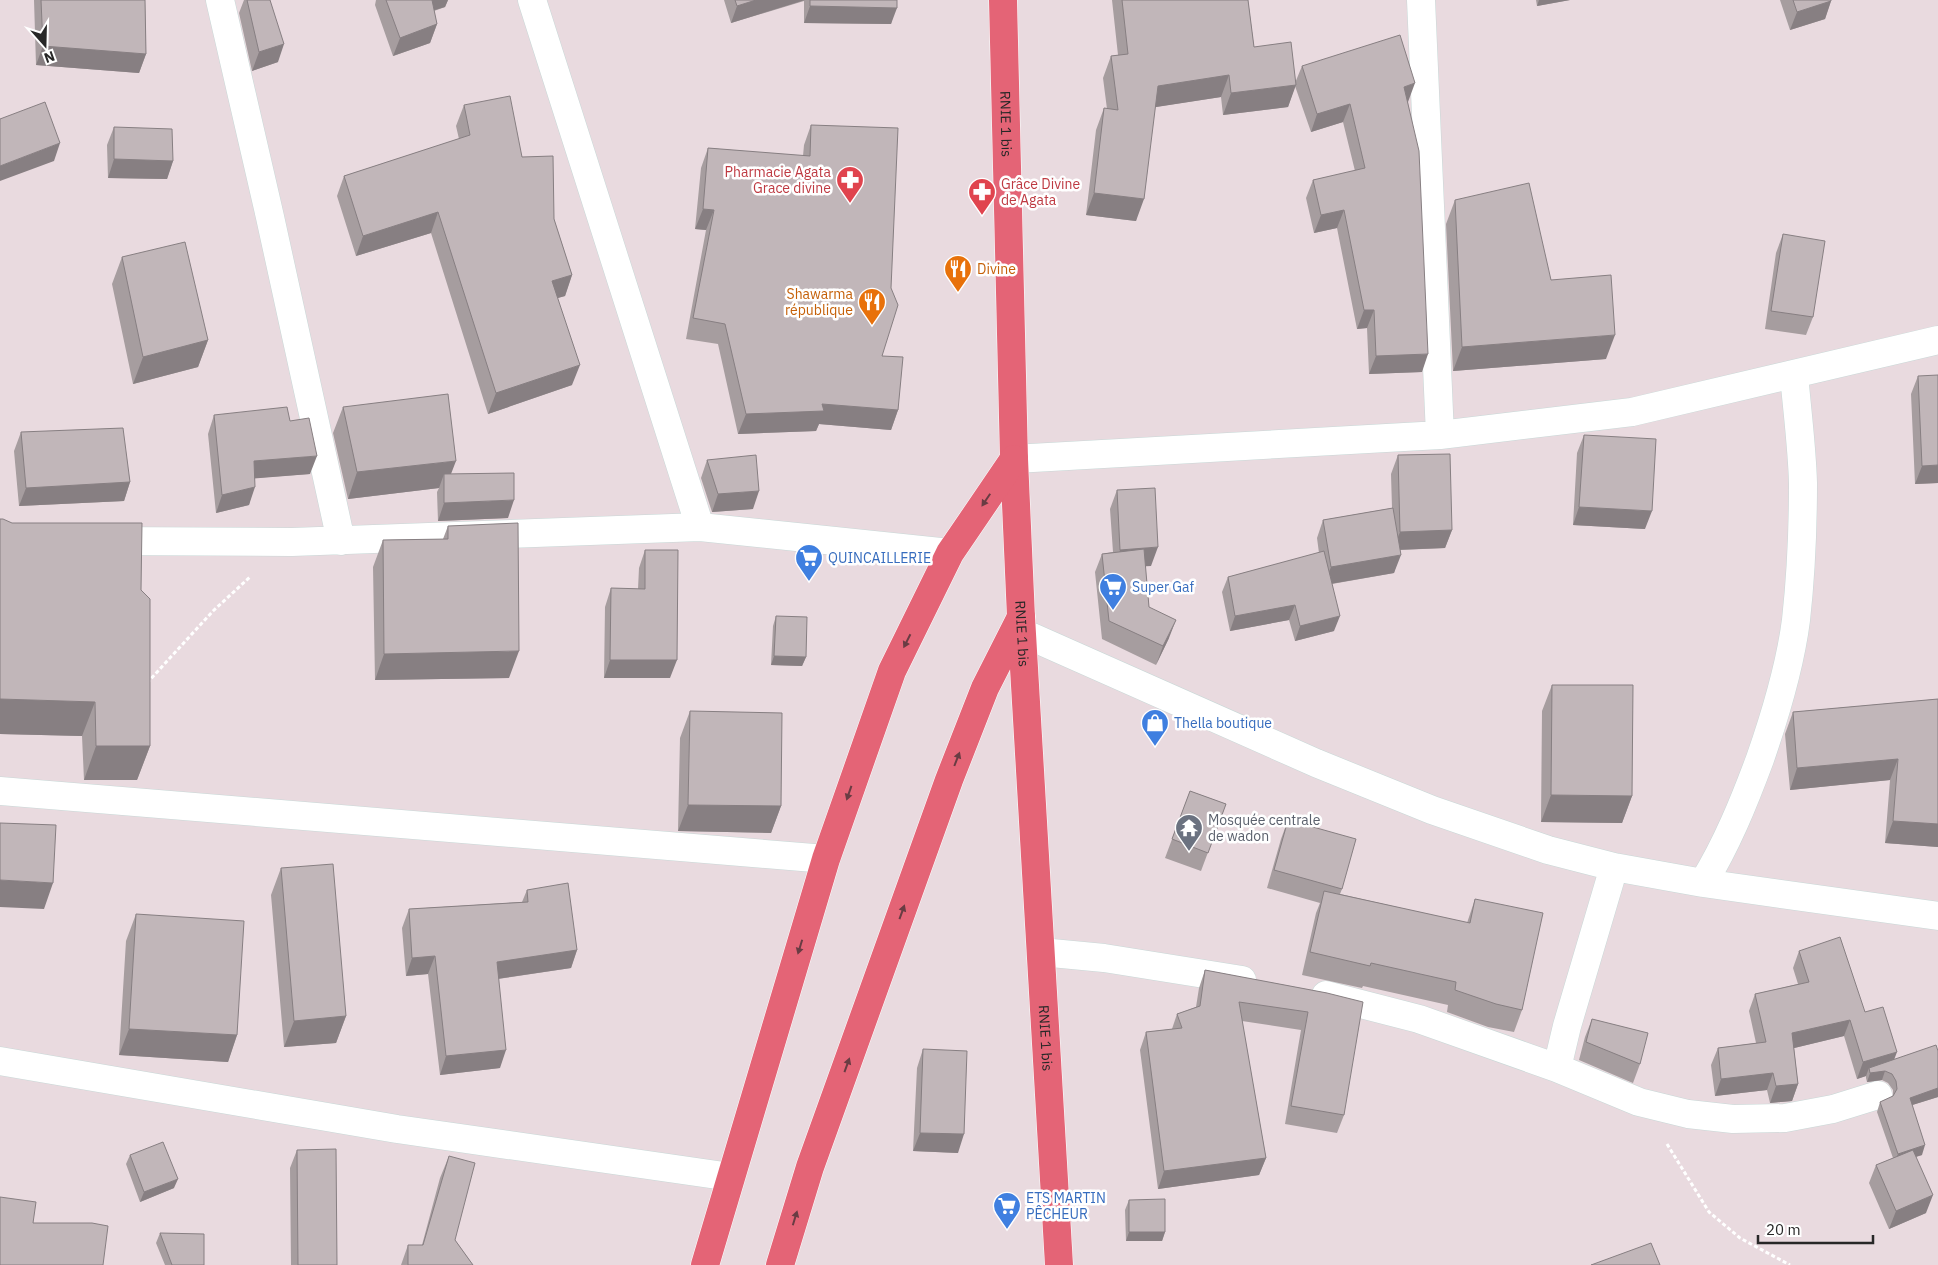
<svg xmlns="http://www.w3.org/2000/svg" width="1938" height="1265" viewBox="0 0 1938 1265" font-family="'IBM Plex Sans',sans-serif">
  <rect width="100%" height="100%" fill="#e9dadf"/>
  <g fill="none" stroke-linecap="round" stroke-linejoin="round">
    <defs>
      <path id="minor" d="M220 0 270 217 341 541
        M532 0 700 527
        M1421 0 1440 435
        M1014 459 1440 435 1632 412 1938 340
        M104 541 292 542 700 527 950 553
        M1023 633 1316 763 1432 810 1548 850 1614 867 1703 883 1938 916
        M0 791 826 859
        M1703 883C1727 844 1744 802 1760 759 1776 713 1790 667 1796 620 1801 575 1803 528 1803 483 1802 447 1797 410 1794 374
        M1041 952 1104 958 1242 980
        M1326 995 1419 1019 1557 1068 1639 1102 1688 1114 1733 1119 1785 1118 1833 1109 1878 1095
        M0 1061 397 1129 731 1177
        M1557 1068 1567 1026 1614 867"/>
      <g id="major">
        <path id="s1" d="M1003 0 1014 459 1021 617 1059 1265"/>
        <path d="M705 1265 826 859 892 671 950 553 1014 459"/>
        <path d="M780 1265 810 1167 949 780 985 688 1021 617"/>
      </g>
    </defs>
    <use href="#minor" stroke="#c8d8d7" stroke-width="29"/>
    <use href="#major" stroke="#fff" stroke-width="29"/>
    <path stroke="#fff" stroke-width="3" stroke-dasharray="4 2.5" stroke-linecap="butt" d="M147 683 213 611 251 576
      M1667 1144 1709 1212 1740 1238 1790 1265"/>
    <use href="#minor" stroke="#fff" stroke-width="28"/>
    <use href="#major" stroke="#e46476" stroke-width="28"/>
  </g>
  <path fill="#a69d9f" d="M34 0H145L146 54 139 73 36 65Z
    M244 0H270L278 62 252 71 239 13Z
    M376 0H448L445 7 434 11 437 24 430 43 393 56 375 5Z
    M724 0H897L891 24 804 23V1L731 23Z
    M1112 0H1248L1254 47 1295 83 1302 66 1408 102 1422 372 1369 374 1367 328 1357 329 1337 228 1314 233 1306 198 1313 180 1355 171 1343 122 1311 132 1295 86 1288 107 1223 115 1221 97 1155 107 1136 221 1086 215 1096 130 1104 108 1107 109 1103 78 1111 56 1118 55Z
    M1536 0H1570L1537 6Z
    M1780 0H1831V1L1825 19 1790 30Z
    M464 105 522 157 554 219 572 275 565 296 557 298 572 385 488 414 431 233 356 256 337 196 344 176 459 139 456 126Z
    M811 125 882 356 898 410 891 430 819 424 816 431 738 434 718 344 686 339 706 230 695 229 701 168 708 148 803 156 804 145Z
    M114 127 173 161 167 179 108 178 107 145Z
    M1455 200 1551 280 1606 359 1453 371 1446 224Z
    M1783 234 1813 317 1806 335 1765 329 1776 253Z
    M122 257 208 340 198 367 133 384 112 284Z
    M1918 376 1938 483 1915 484 1911 394Z
    M343 407 451 474 508 518 438 521 437 492 439 488 348 499 333 433Z
    M214 415 290 421 310 474 255 478 249 505 216 513 208 434Z
    M21 432 130 482 124 501 19 506 14 451Z
    M1584 435 1645 529 1573 525 1577 453Z
    M1398 455 1452 530 1445 548 1400 550 1394 573 1332 584 1334 631 1295 641 1289 620 1230 631 1222 592 1228 577 1319 553 1317 538 1323 520 1392 508 1391 474Z
    M707 460 753 509 712 512 701 478Z
    M1117 490 1151 566H1145L1149 607 1169 638 1156 665 1102 639 1095 572 1102 554 1113 552 1110 509Z
    M0 519 150 746 137 780H84L82 736 0 734Z
    M448 526 509 678 375 680 373 567 383 540 443 539Z
    M645 550 670 678H604L605 607 611 588 638 589 639 568Z
    M776 616 806 657 802 666 771 665 773 626Z
    M1552 685 1632 796 1622 823 1541 822 1542 711Z
    M1938 699V847L1885 843 1890 780 1790 790 1785 734 1793 712Z
    M690 711 781 806 771 833 678 831 680 738Z
    M1190 791 1226 804 1201 871 1165 858Z
    M1288 820 1342 889 1340 894 1467 923 1475 899 1522 1010 1514 1032 1488 1027 1447 1012 1448 1005 1363 986 1362 988 1302 975 1316 913 1320 903 1267 888 1281 839Z
    M281 868 346 1016 336 1043 284 1047 271 895Z
    M527 890 577 950 571 968 498 979 500 1068 440 1075 428 974 406 976 402 928 409 909 522 902Z
    M136 914 237 1035 228 1062 119 1055 126 941Z
    M1799 951 1865 1012 1894 1060 1938 1051V1097L1912 1105 1922 1155 1916 1157 1926 1213 1889 1229 1869 1183 1876 1165 1893 1158 1877 1112 1880 1102 1893 1096V1090L1888 1083 1882 1080 1867 1082 1866 1078V1076L1857 1079 1844 1036 1794 1048 1798 1084 1792 1101 1770 1103 1767 1090 1715 1096 1711 1065 1718 1048 1756 1043 1749 1011 1755 994 1798 984 1793 968Z
    M1205 970 1327 993 1344 1115 1337 1133 1285 1124 1301 1030 1242 1021 1266 1158 1259 1175 1158 1189 1140 1050 1146 1032 1172 1029 1177 1014 1196 1007 1199 988Z
    M1592 1019 1640 1064 1633 1083 1579 1060 1585 1037Z
    M923 1049 958 1153 913 1151 917 1068Z
    M297 1150 337 1265H291L290 1168Z
    M130 1155 174 1188 140 1202 126 1164Z
    M449 1156 455 1240 473 1265H401L408 1245H422L440 1178Z
    M1129 1200 1165 1232 1162 1241H1126L1125 1210Z
    M160 1233 204 1265H165L156 1243Z"/>
  <path fill="#877f82" d="M429 0H448L445 7 425 13Z
    M756 0H805L731 23 737 6Z
    M1539 0H1570L1537 6Z
    M1831 1 1825 19 1790 30 1797 12Z
    M810 6 897 8 891 24 804 23Z
    M437 24 430 43 393 56 400 38Z
    M284 44 278 62 252 71 259 52Z
    M43 46 146 54 139 73 36 65Z
    M1229 75 1221 97 1150 108 1158 86Z
    M1415 83 1408 102 1397 105 1404 87Z
    M1296 85 1288 107 1223 115 1231 93Z
    M1350 104 1343 122 1311 132 1317 114Z
    M60 143 54 161 0 181V166Z
    M114 159 173 161 167 179 108 178Z
    M1094 193 1144 199 1136 221 1086 215Z
    M703 209 714 210 706 230 695 229Z
    M1344 210 1337 228 1314 233 1321 215Z
    M438 212 431 233 356 256 363 236Z
    M572 275 565 296 544 302 552 281Z
    M1364 310H1374L1367 328 1357 329Z
    M1615 335 1606 359 1453 371 1462 347Z
    M208 340 198 367 133 384 143 357Z
    M1428 354 1422 372 1369 374 1376 356Z
    M580 365 572 385 488 414 496 393Z
    M822 404 898 410 891 430 819 424 816 431 738 434 746 414Z
    M317 456 310 474 247 479 254 461Z
    M456 461 446 487 444 474 439 488 348 499 357 472Z
    M1938 465V483L1915 484 1922 466Z
    M130 482 124 501 19 506 26 488Z
    M255 487 249 505 216 513 222 495Z
    M759 491 753 509 712 512 718 494Z
    M514 500 508 518 438 521 444 503Z
    M1579 507 1652 511 1645 529 1573 525Z
    M1452 530 1445 548 1393 550 1400 532Z
    M1158 547 1151 566 1113 568 1120 550Z
    M1401 555 1394 573 1324 585 1331 567Z
    M1295 605 1289 620 1230 631 1235 616Z
    M1340 616 1334 631 1295 641 1300 626Z
    M1176 620 1169 638 1156 665 1163 646Z
    M519 651 509 678 375 680 384 654Z
    M774 656 806 657 802 666 771 665Z
    M610 660H677L670 678H604Z
    M0 699 95 702 82 736 0 734Z
    M96 746H150L137 780H84Z
    M1898 759 1890 780 1790 790 1797 768Z
    M1551 795 1632 796 1622 823 1541 822Z
    M688 805 781 806 771 833 678 831Z
    M1893 821 1938 824V847L1885 843Z
    M0 880 53 883 44 909 0 907Z
    M577 950 571 968 490 980 497 962Z
    M435 956 428 974 406 976 412 958Z
    M346 1016 336 1043 284 1047 294 1021Z
    M1850 1020 1844 1036 1786 1050 1792 1033Z
    M129 1029 237 1035 228 1062 119 1055Z
    M506 1050 500 1068 440 1075 446 1056Z
    M1897 1052 1891 1068 1885 1071 1882 1080 1867 1082 1870 1073 1869 1068 1866 1076 1857 1079 1863 1062Z
    M1773 1073 1767 1090 1715 1096 1721 1079Z
    M1798 1084 1792 1101 1770 1103 1776 1086Z
    M1938 1088V1097L1906 1107 1910 1098Z
    M920 1133 964 1134 958 1153 913 1151Z
    M1925 1145 1922 1155 1894 1163 1898 1154Z
    M1266 1158 1259 1175 1158 1189 1164 1171Z
    M178 1179 174 1188 140 1202 144 1192Z
    M1933 1195 1926 1213 1889 1229 1896 1211Z
    M1129 1232H1165L1162 1241H1126Z"/>
  <path fill="#c1b6b9" stroke="#877f82" d="M41 0H145L146 54 43 46Z
    M247 0H270L284 44 259 52Z
    M386 0H432L437 24 400 38Z
    M735 0H756L737 6Z
    M810 0H897V8L810 6Z
    M1122 0H1248L1254 47 1291 42 1296 85 1231 93 1229 75 1158 86 1144 199 1094 193 1104 108 1118 110 1111 56 1128 54Z
    M1793 0H1831V1L1797 12Z
    M1400 35 1415 83 1404 87 1419 151 1428 354 1376 356 1374 310H1364L1344 210 1321 215 1313 180 1365 168 1350 104 1317 114 1302 66Z
    M510 96 522 157 553 156 554 219 572 275 552 281 580 365 496 393 438 212 363 236 344 176 470 135 464 105Z
    M45 102 60 143 0 166V119Z
    M811 125 898 128 891 288 898 305 882 356 903 357 898 410 822 404 824 411 746 414 725 324 693 318 714 210 703 209 708 148 810 156Z
    M114 127 172 129 173 161 114 159Z
    M1529 183 1551 280 1611 275 1615 335 1462 347 1455 200Z
    M1783 234 1825 241 1813 317 1771 311Z
    M185 242 208 340 143 357 122 257Z
    M1938 375V465L1922 466 1918 376Z
    M448 394 456 461 357 472 343 407Z
    M287 407 290 421 309 418 317 456 254 461 255 487 222 495 214 415Z
    M123 428 130 482 26 488 21 432Z
    M1584 435 1656 439 1652 511 1579 507Z
    M1450 454 1452 530 1400 532 1398 455Z
    M756 455 759 491 718 494 707 460Z
    M514 473V500L444 503V474Z
    M1155 488 1158 547 1120 550 1117 490Z
    M1393 508 1401 555 1331 567 1323 520Z
    M0 519H3L12 523H142L141 590 150 599V746H96L95 702 0 699Z
    M518 523 519 651 384 654 383 540 448 539V526Z
    M1144 549 1149 607 1176 620 1163 646 1109 621 1102 554Z
    M645 550H678L677 660H610L611 588 645 589Z
    M1324 551 1340 616 1300 626 1295 605 1235 616 1228 577Z
    M776 616 807 617 806 657 774 656Z
    M1552 685H1633L1632 796 1551 795Z
    M1938 699V824L1893 821 1898 759 1797 768 1793 712Z
    M690 711 782 713 781 806 688 805Z
    M1190 791 1226 804 1208 853 1172 839Z
    M1288 820 1356 839 1342 889 1274 870Z
    M0 823 56 825 53 883 0 880Z
    M333 864 346 1016 294 1021 281 868Z
    M568 883 577 950 497 962 506 1050 446 1056 435 956 412 958 409 909 528 902 527 890Z
    M1324 891 1470 923 1475 899 1543 913 1522 1010 1496 1004 1455 990 1456 982 1371 963 1370 966 1310 952Z
    M136 914 244 921 237 1035 129 1029Z
    M1840 937 1865 1012 1883 1007 1897 1052 1863 1062 1850 1020 1792 1033 1798 1084 1776 1086 1773 1073 1721 1079 1718 1048 1766 1042 1755 994 1809 982 1799 951Z
    M1205 970 1327 993 1363 1002 1344 1115 1291 1106 1308 1012 1239 1002 1266 1158 1164 1171 1146 1032 1182 1028 1177 1014 1200 1006Z
    M1592 1019 1648 1033 1640 1064 1586 1042Z
    M1936 1045 1938 1051V1088L1910 1098 1925 1145 1898 1154 1880 1102 1893 1096 1897 1089 1896 1081 1892 1074 1885 1071 1870 1073 1869 1068Z
    M923 1049 967 1051 964 1134 920 1133Z
    M163 1142 178 1179 144 1192 130 1155Z
    M336 1149 337 1265H298L297 1150Z
    M1913 1150 1933 1195 1896 1211 1876 1165Z
    M449 1156 475 1163 455 1240 473 1265H408V1245H423Z
    M0 1197 36 1202 33 1223H92L108 1226 103 1265H0Z
    M1165 1199V1232H1129V1200Z
    M160 1233 204 1234V1265H172Z
    M1651 1243 1660 1265H1591Z"/>
  <defs><path id="oneway-solid" d="M-6-.8H1V-3.2L6.5 0L1 3.2V.8H-6Z" transform="scale(1.25)"/></defs>
  <g fill="#693c43">
    <use href="#oneway-solid" transform="translate(986 500) rotate(124)"/>
    <use href="#oneway-solid" transform="translate(907 641) rotate(117)"/>
    <use href="#oneway-solid" transform="translate(957 759) rotate(-69)"/>
    <use href="#oneway-solid" transform="translate(849 793) rotate(109)"/>
    <use href="#oneway-solid" transform="translate(902 912) rotate(-70)"/>
    <use href="#oneway-solid" transform="translate(800 947) rotate(107)"/>
    <use href="#oneway-solid" transform="translate(847 1065) rotate(-70)"/>
    <use href="#oneway-solid" transform="translate(795 1218) rotate(-73)"/>
  </g>
  <defs>
    <symbol id="pharmacy-pin" viewBox="-11 -11 22 30"><path d="M0 17L-7.5 6A9.5 9.5 0 1 1 7.5 6Z" fill="#e0444e" stroke="#fff"/><path d="M-2-6h4v4h4v4h-4v4h-4v-4h-4v-4h4Z" fill="#fff"/></symbol>
    <symbol id="restaurant-pin" viewBox="-11 -11 22 30"><path d="M0 17L-7.5 6A9.5 9.5 0 1 1 7.5 6Z" fill="#e8710a" stroke="#fff"/><path d="M-5-6h1v4h1v-4h1v4h1v-4h1v5L-1.5 .5V6h-2V.5L-5-1ZM5-6V6H3V1.5H1.5Q1.5-4 5-6Z" fill="#fff"/></symbol>
    <symbol id="supermarket-pin" viewBox="-11 -11 22 30"><path d="M0 17L-7.5 6A9.5 9.5 0 1 1 7.5 6Z" fill="#3f7fe0" stroke="#fff"/><path d="M-6-5.5h2.5l.6 2H6L4.5 2H-2.5L-4.4-4H-6ZM-1.5 3.2a1.3 1.3 0 1 0 .1 0ZM3 3.2a1.3 1.3 0 1 0 .1 0Z" fill="#fff"/></symbol>
    <symbol id="shop-pin" viewBox="-11 -11 22 30"><path d="M0 17L-7.5 6A9.5 9.5 0 1 1 7.5 6Z" fill="#3f7fe0" stroke="#fff"/><path d="M-5-2.5h2.3a2.7 3.5 0 0 1 5.4 0H5L5.5 6h-11ZM-1.5-2.5h3a1.5 2.3 0 0 0-3 0Z" fill="#fff"/></symbol>
    <symbol id="temple-pin" viewBox="-11 -11 22 30"><path d="M0 17L-7.5 6A9.5 9.5 0 1 1 7.5 6Z" fill="#6b7280" stroke="#fff"/><path d="M0-6L5-2H3V0L6.5 2.5H4V6H1.5V3h-3V6H-4V2.5H-6.5L-3 0V-2H-5Z" fill="#fff"/></symbol>
  </defs>
  <g fill-rule="evenodd">
    <use href="#pharmacy-pin" x="834" y="164" width="32" height="43"/>
    <use href="#pharmacy-pin" x="966" y="176" width="32" height="43"/>
    <use href="#restaurant-pin" x="942" y="253" width="32" height="43"/>
    <use href="#restaurant-pin" x="856" y="286" width="32" height="43"/>
    <use href="#supermarket-pin" x="793" y="542" width="32" height="43"/>
    <use href="#supermarket-pin" x="1097" y="571" width="32" height="43"/>
    <use href="#shop-pin" x="1139" y="707" width="32" height="43"/>
    <use href="#temple-pin" x="1173" y="812" width="32" height="43"/>
    <use href="#supermarket-pin" x="991" y="1190" width="32" height="43"/>
  </g>
  <g text-anchor="middle" stroke-width="5" stroke-linejoin="round" paint-order="stroke">
    <g font-size="14" fill="#272727" stroke="#fff">
      <text dy="5" stroke="none"><textPath href="#s1" startOffset="124">RNIE 1 bis</textPath></text>
      <text dy="5" stroke="none"><textPath href="#s1" startOffset="634">RNIE 1 bis</textPath></text>
      <text dy="5" stroke="none"><textPath href="#s1" startOffset="1039">RNIE 1 bis</textPath></text>
    </g>
    <g font-size="14" fill="#be3a42" stroke="#fff" text-anchor="end">
      <text x="831" y="177">Pharmacie Agata<tspan x="831" dy="16">Grace divine</tspan></text>
      <text x="1001" y="189" text-anchor="start">Grâce Divine<tspan x="1001" dy="16">de Agata</tspan></text>
    </g>
    <g font-size="14" fill="#c56008" stroke="#fff" text-anchor="start">
      <text x="977" y="274">Divine</text>
      <text x="853" y="299" text-anchor="end">Shawarma<tspan x="853" dy="16">république</tspan></text>
    </g>
    <g font-size="14" fill="#366cbe" stroke="#fff" text-anchor="start">
      <text x="828" y="563">QUINCAILLERIE</text>
      <text x="1132" y="592">Super Gaf</text>
      <text x="1174" y="728">Thella boutique</text>
      <text x="1026" y="1203">ETS MARTIN<tspan x="1026" dy="16">PÊCHEUR</tspan></text>
    </g>
    <g font-size="14" fill="#5b616d" stroke="#fff" text-anchor="start">
      <text x="1208" y="825">Mosquée centrale<tspan x="1208" dy="16">de wadon</tspan></text>
    </g>
  </g>
  <g transform="translate(45 45) rotate(160)" stroke="#ffffff" stroke-width="4" paint-order="stroke">
  <path d="M0-4L9 19L0 12L-9 19Z" fill="#272727"/>
  <text y="-8" font-size="14" font-weight="bold" text-anchor="middle" fill="#272727">N</text>
  </g>
  <path d="M1758 1235v8h115v-8" fill="none" stroke="#272727" stroke-width="2.5"/>
  <text x="1766" y="1235" font-size="15" fill="#272727" stroke="#ffffff" stroke-width="4" paint-order="stroke">20 m</text>
</svg>
